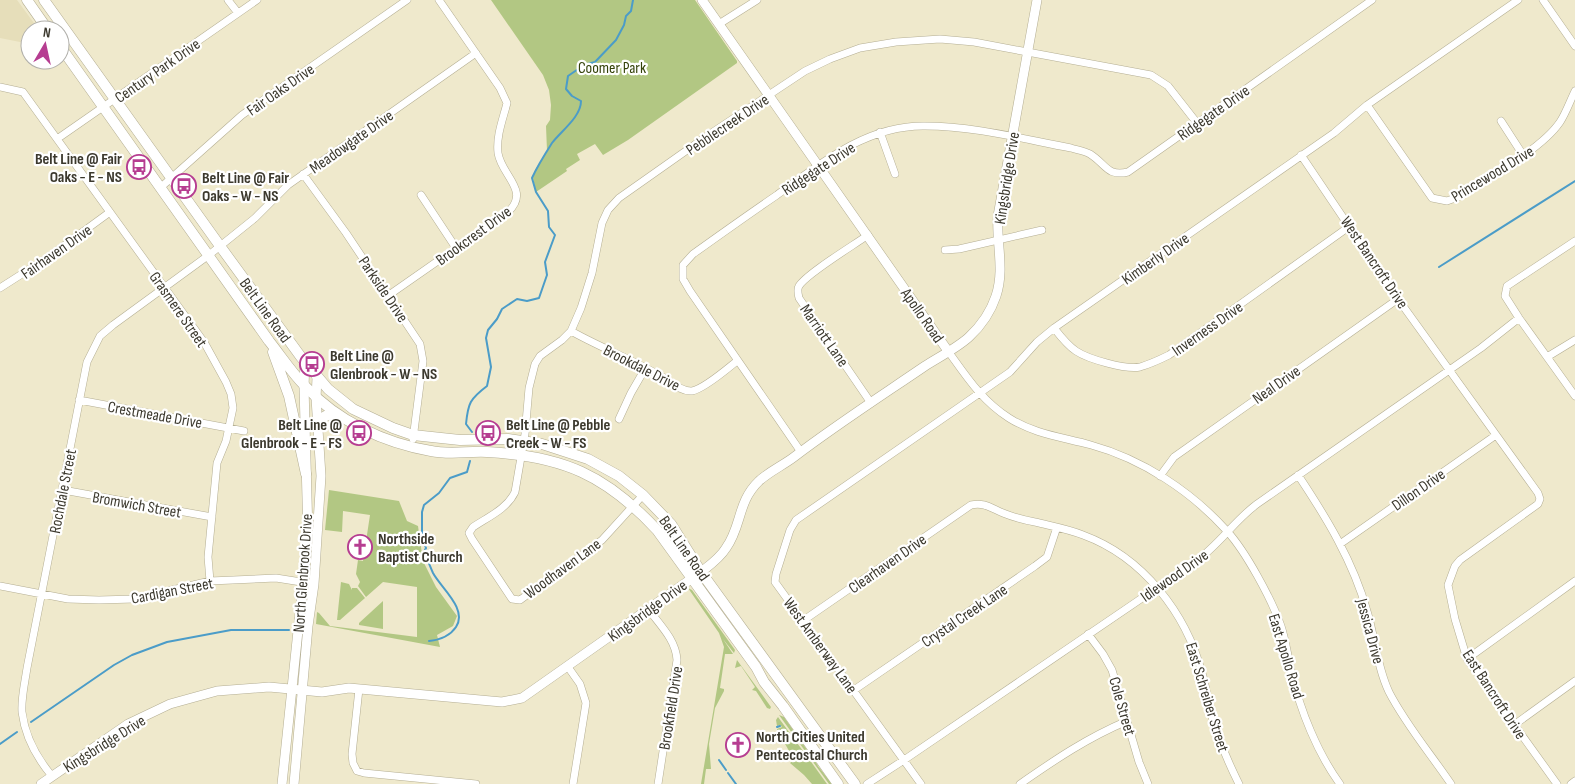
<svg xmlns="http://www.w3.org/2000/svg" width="1575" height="784" viewBox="0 0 1575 784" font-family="'Sofia Sans Condensed',sans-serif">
  <rect width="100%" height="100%" fill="#efe9cc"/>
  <path fill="#e6deba" d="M0 0H17L39 30H30V44L0 38Z"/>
  <path fill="#b2c783" d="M491 0H695L737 61V63L628 140 603 155 595 144 577 154 580 160 566 169 567 171 536 192 533 178 535 170 547 151 546 126 550 120 551 105 549 90 543 75Z
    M329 490 399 501 407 521 418 526 423 561 436 587 457 616 453 626 437 635 440 647 316 624 317 612 319 613 330 626 417 637V587L383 582 366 597 358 586 360 582 356 574 358 560 363 561 370 515 343 511 342 532 325 530Z
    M341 582 349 584 352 590V588H357L365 598 340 620H337Z
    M688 588 692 590 735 650 734 653 723 639 733 654H725L720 688 724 689V691L715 708 709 744 711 769H706L704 784H701L724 647 719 633Z
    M383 601V629L359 625V623Z
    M737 660 771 707 770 709 767 708 756 691 752 690 755 687 741 666 735 668Z
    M779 715 784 717 817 764 818 766 832 784H829Z
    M778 717 803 751 793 758 784 742 779 743 777 729 782 727 780 725 777 726 776 720Z
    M804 752 827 784H812L804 775 790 763Z"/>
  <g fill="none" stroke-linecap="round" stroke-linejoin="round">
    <path stroke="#4b9cc8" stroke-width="2" d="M1439 267 1575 181
      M472 432 466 424C468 403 470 399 487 386L491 367 486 338 488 330 497 319 502 309 517 299 527 301 539 298 547 275 545 262 555 235 549 227 548 211 536 192 532 178C537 167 545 154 552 143 561 131 581 117 581 101L572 96 566 89 568 76 584 65 595 62 616 40 624 25 626 16 631 11 633 0
      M429 641C439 640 450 636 456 627 468 609 441 588 433 573 430 566 427 558 424 552L426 548 422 537V512L424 505 439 493 450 478 467 472 470 461
      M31 722 114 665 132 655 167 642 231 630H289
      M777 727 780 726
      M0 744 17 732
      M719 760 726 770
      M728 773 736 784"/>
    <defs>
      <path id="minor" d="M228 0 238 13
        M1543 0 1575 46
        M719 24 757 0
        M0 87 23 92 204 342 226 382 231 394 233 408 226 441 217 463 208 557 210 581
        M1367 105 1432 198 1447 201 1458 197C1487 178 1541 150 1560 122 1566 113 1570 101 1575 91
        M1501 121 1523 155
        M880 132 895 174
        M57 139 257 0
        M1301 155 1398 299 1538 493 1540 499 1538 504 1460 560 1455 566 1448 585 1455 619 1467 659 1557 784
        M303 174 346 233 420 344 423 361 413 439
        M160 188 242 115 407 0
        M421 195 456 248
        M868 235C854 245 806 274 799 286 797 289 798 294 799 298L871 403
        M1575 241 1507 286 1505 296 1519 318 1575 396
        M945 250 959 249 1042 230
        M0 288 47 258 110 212
        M389 295 508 212C531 191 501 175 498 153 496 136 503 119 507 103L500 88 439 0
        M1054 328C1061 337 1067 345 1076 351 1088 359 1126 370 1140 367 1150 364 1159 360 1169 355L1350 226
        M571 331C601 348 634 360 664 378 672 383 682 392 692 391 704 389 727 369 737 361
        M948 351C966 376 982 401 1009 418 1034 434 1062 437 1091 445 1142 459 1191 491 1227 531 1246 552 1271 598 1281 626 1286 641 1288 658 1292 674 1300 710 1318 754 1340 784
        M1547 357 1575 340
        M79 400 244 431
        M619 419 631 393 646 367
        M801 452 690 291 683 279V265L693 254C721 234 749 214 777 195 821 163 867 125 925 126 974 126 1023 139 1071 148 1078 150 1085 151 1090 154 1106 164 1107 177 1128 172L1372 0
        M1298 475C1326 517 1353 561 1367 611 1375 637 1377 667 1389 692 1406 725 1430 753 1451 784
        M1160 476 1174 457 1398 299
        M63 490 212 517
        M643 495 602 540 520 600 512 599 472 539 469 533 473 527C488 517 507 509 515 492L525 434 529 388 535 364 540 356 562 340 571 331 581 308 592 273 602 223 608 210 619 198 707 136 805 71 830 59 860 48 896 42 940 39 974 42 1151 75 1168 86 1197 123
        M1340 544 1496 435
        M0 586 68 599 99 600 134 599 210 581 276 578 314 584
        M649 610C660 625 676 640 677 660L658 784
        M804 620 971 505C984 502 991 508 1003 513 1013 517 1024 520 1035 522 1051 526 1068 529 1083 535 1143 557 1186 613 1202 673 1206 685 1207 698 1210 710 1217 736 1227 760 1239 784
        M1088 634 1103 654 1112 670 1139 762 1148 784
        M1467 659 1575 581
        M568 667 580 684 586 703 573 784
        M359 689 352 754 353 763 357 771 364 773 476 784
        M854 690 1035 566 1047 557 1057 527
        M1514 725 1575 681
        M52 776C36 757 25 736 22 712 21 698 25 682 27 668L87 362 100 336 113 325 209 255 255 218 288 185 476 53
        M867 784 904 760 1195 562C1219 545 1234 521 1257 504L1481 348 1519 318
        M921 784 775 582 776 574 790 530 796 520 1010 372 1037 342 1054 328 1334 133 1367 105 1518 0
        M1020 784C1056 759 1087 738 1127 721
        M1571 784 1575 781"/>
      <path id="tertiary" d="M702 0 948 351
        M41 784 128 724 170 704 217 691 269 687 322 692 349 688 502 702 522 698 701 572C710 565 720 558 726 548 742 526 737 502 759 481 770 471 782 466 794 457 836 425 881 396 925 366 939 357 957 348 969 337 982 325 991 311 996 296 1005 269 996 243 998 216L1037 0"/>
      <path id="secondary" d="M282 784 308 535 304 386 305 362
        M294 784 308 626 314 584 321 476 316 398 317 378"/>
      <path id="primary" d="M27 0 48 30
        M44 0 220 246 301 357 328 389 353 409 393 428 413 435 460 440 508 439 542 444 588 459 619 476 643 495 671 524 701 572 855 784
        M60 46 269 341C281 356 292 373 305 386 337 421 384 443 431 451 450 455 468 451 487 452 563 456 606 475 657 530L756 667 764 682 783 706 838 784
        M273 352 289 396 306 474
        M318 426C322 416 326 415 336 413"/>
    </defs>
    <use href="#minor" stroke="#b4ae93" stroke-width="8"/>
    <use href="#tertiary" stroke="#b4ae93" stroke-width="10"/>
    <use href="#secondary" stroke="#b4ae93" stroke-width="10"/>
    <use href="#primary" stroke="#b4ae93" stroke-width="11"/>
    <use href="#minor" stroke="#fff" stroke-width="7"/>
    <use href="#tertiary" stroke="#fff" stroke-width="9"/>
    <use href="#secondary" stroke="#fff" stroke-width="9"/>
    <use href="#primary" stroke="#fff" stroke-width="10"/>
  </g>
  <defs>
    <symbol id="bus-ring" viewBox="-11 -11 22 22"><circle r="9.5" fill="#fff" stroke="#b63d91" stroke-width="1.5"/><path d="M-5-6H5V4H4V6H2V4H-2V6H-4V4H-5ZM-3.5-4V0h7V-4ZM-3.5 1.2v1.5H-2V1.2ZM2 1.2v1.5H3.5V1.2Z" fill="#b63d91"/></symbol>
    <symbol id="church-ring" viewBox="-11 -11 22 22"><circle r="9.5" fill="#fff" stroke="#b63d91" stroke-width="1.5"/><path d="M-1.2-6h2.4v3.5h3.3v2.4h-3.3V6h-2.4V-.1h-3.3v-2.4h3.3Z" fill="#b63d91"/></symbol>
  </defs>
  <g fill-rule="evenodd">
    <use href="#bus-ring" x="125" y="153" width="28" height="28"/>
    <use href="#bus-ring" x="170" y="172" width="28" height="28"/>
    <use href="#bus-ring" x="298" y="350" width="28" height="28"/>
    <use href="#bus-ring" x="345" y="419" width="28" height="28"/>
    <use href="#bus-ring" x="474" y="419" width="28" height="28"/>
    <use href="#church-ring" x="346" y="533" width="28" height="28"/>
    <use href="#church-ring" x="724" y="731" width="28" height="28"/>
  </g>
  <g text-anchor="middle" stroke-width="4.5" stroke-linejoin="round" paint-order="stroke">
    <g font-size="16" fill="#344209" stroke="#fff">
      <text x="612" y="73">Coomer Park</text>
    </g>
    <g font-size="16" fill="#3c392e" stroke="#fff">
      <text transform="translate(157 70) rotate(-35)" y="6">Century Park Drive</text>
      <text transform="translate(280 89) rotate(-35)" y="6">Fair Oaks Drive</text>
      <text transform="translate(1213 112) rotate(-35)" y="6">Ridgegate Drive</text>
      <text transform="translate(727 124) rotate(-34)" y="6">Pebblecreek Drive</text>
      <text transform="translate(351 141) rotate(-35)" y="6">Meadowgate Drive</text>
      <text transform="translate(818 168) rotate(-33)" y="6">Ridgegate Drive</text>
      <text transform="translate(1492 173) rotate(-31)" y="6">Princewood Drive</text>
      <text transform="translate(1006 178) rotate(-81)" y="6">Kingsbridge Drive</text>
      <text transform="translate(473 235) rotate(-36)" y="6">Brookcrest Drive</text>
      <text transform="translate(56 251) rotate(-35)" y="6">Fairhaven Drive</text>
      <text transform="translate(1155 258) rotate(-35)" y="6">Kimberly Drive</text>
      <text transform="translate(1375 262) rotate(56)" y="6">West Bancroft Drive</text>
      <text transform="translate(384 289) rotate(56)" y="6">Parkside Drive</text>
      <text transform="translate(179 309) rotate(55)" y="6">Grasmere Street</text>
      <text transform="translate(266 310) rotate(54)" y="6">Belt Line Road</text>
      <text transform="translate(923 315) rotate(55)" y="6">Apollo Road</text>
      <text transform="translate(1207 328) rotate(-35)" y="6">Inverness Drive</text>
      <text transform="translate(825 335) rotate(55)" y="6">Marriott Lane</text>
      <text transform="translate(642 367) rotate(27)" y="6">Brookdale Drive</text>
      <text transform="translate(1276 384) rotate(-35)" y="6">Neal Drive</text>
      <text transform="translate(155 414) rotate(10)" y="6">Crestmeade Drive</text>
      <text transform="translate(1418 489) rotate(-35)" y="6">Dillon Drive</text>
      <text transform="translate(62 491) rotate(-79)" y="6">Rochdale Street</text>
      <text transform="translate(137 504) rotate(10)" y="6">Bromwich Street</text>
      <text transform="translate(685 548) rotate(55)" y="6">Belt Line Road</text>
      <text transform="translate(887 563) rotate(-35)" y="6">Clearhaven Drive</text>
      <text transform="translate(562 568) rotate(-36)" y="6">Woodhaven Lane</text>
      <text transform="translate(302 573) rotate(-86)" y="6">North Glenbrook Drive</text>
      <text transform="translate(1174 575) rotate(-35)" y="6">Idlewood Drive</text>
      <text transform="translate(172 590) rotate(-11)" y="6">Cardigan Street</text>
      <text transform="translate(647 610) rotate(-36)" y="6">Kingsbridge Drive</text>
      <text transform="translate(964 615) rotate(-34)" y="6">Crystal Creek Lane</text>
      <text transform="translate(1371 631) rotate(75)" y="6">Jessica Drive</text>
      <text transform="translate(821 645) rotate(54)" y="6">West Amberway Lane</text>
      <text transform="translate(1287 656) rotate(73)" y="6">East Apollo Road</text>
      <text transform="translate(1495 694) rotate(57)" y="6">East Bancroft Drive</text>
      <text transform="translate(1208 697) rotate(73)" y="6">East Schreiber Street</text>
      <text transform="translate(1123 706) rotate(74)" y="6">Cole Street</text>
      <text transform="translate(670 708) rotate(-81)" y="6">Brookfield Drive</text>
      <text transform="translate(104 743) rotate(-32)" y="6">Kingsbridge Drive</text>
    </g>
    <g font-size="16" font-weight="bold" fill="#3c392e" stroke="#fff" text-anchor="start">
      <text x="122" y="164" text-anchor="end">Belt Line @ Fair<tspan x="122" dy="18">Oaks - E - NS</tspan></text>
      <text x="202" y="183">Belt Line @ Fair<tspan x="202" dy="18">Oaks - W - NS</tspan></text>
      <text x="330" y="361">Belt Line @<tspan x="330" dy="18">Glenbrook - W - NS</tspan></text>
      <text x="342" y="430" text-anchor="end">Belt Line @<tspan x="342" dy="18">Glenbrook - E - FS</tspan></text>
      <text x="506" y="430">Belt Line @ Pebble<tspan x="506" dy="18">Creek - W - FS</tspan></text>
      <text x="378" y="544">Northside<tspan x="378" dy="18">Baptist Church</tspan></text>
      <text x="756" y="742">North Cities United<tspan x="756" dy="18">Pentecostal Church</tspan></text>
    </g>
  </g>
  <g transform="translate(45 45) rotate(9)"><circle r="24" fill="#ffffff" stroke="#b1b0ab"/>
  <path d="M0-4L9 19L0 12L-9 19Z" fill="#b63d91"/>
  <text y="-8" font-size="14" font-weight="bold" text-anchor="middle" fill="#3c392e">N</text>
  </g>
</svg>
